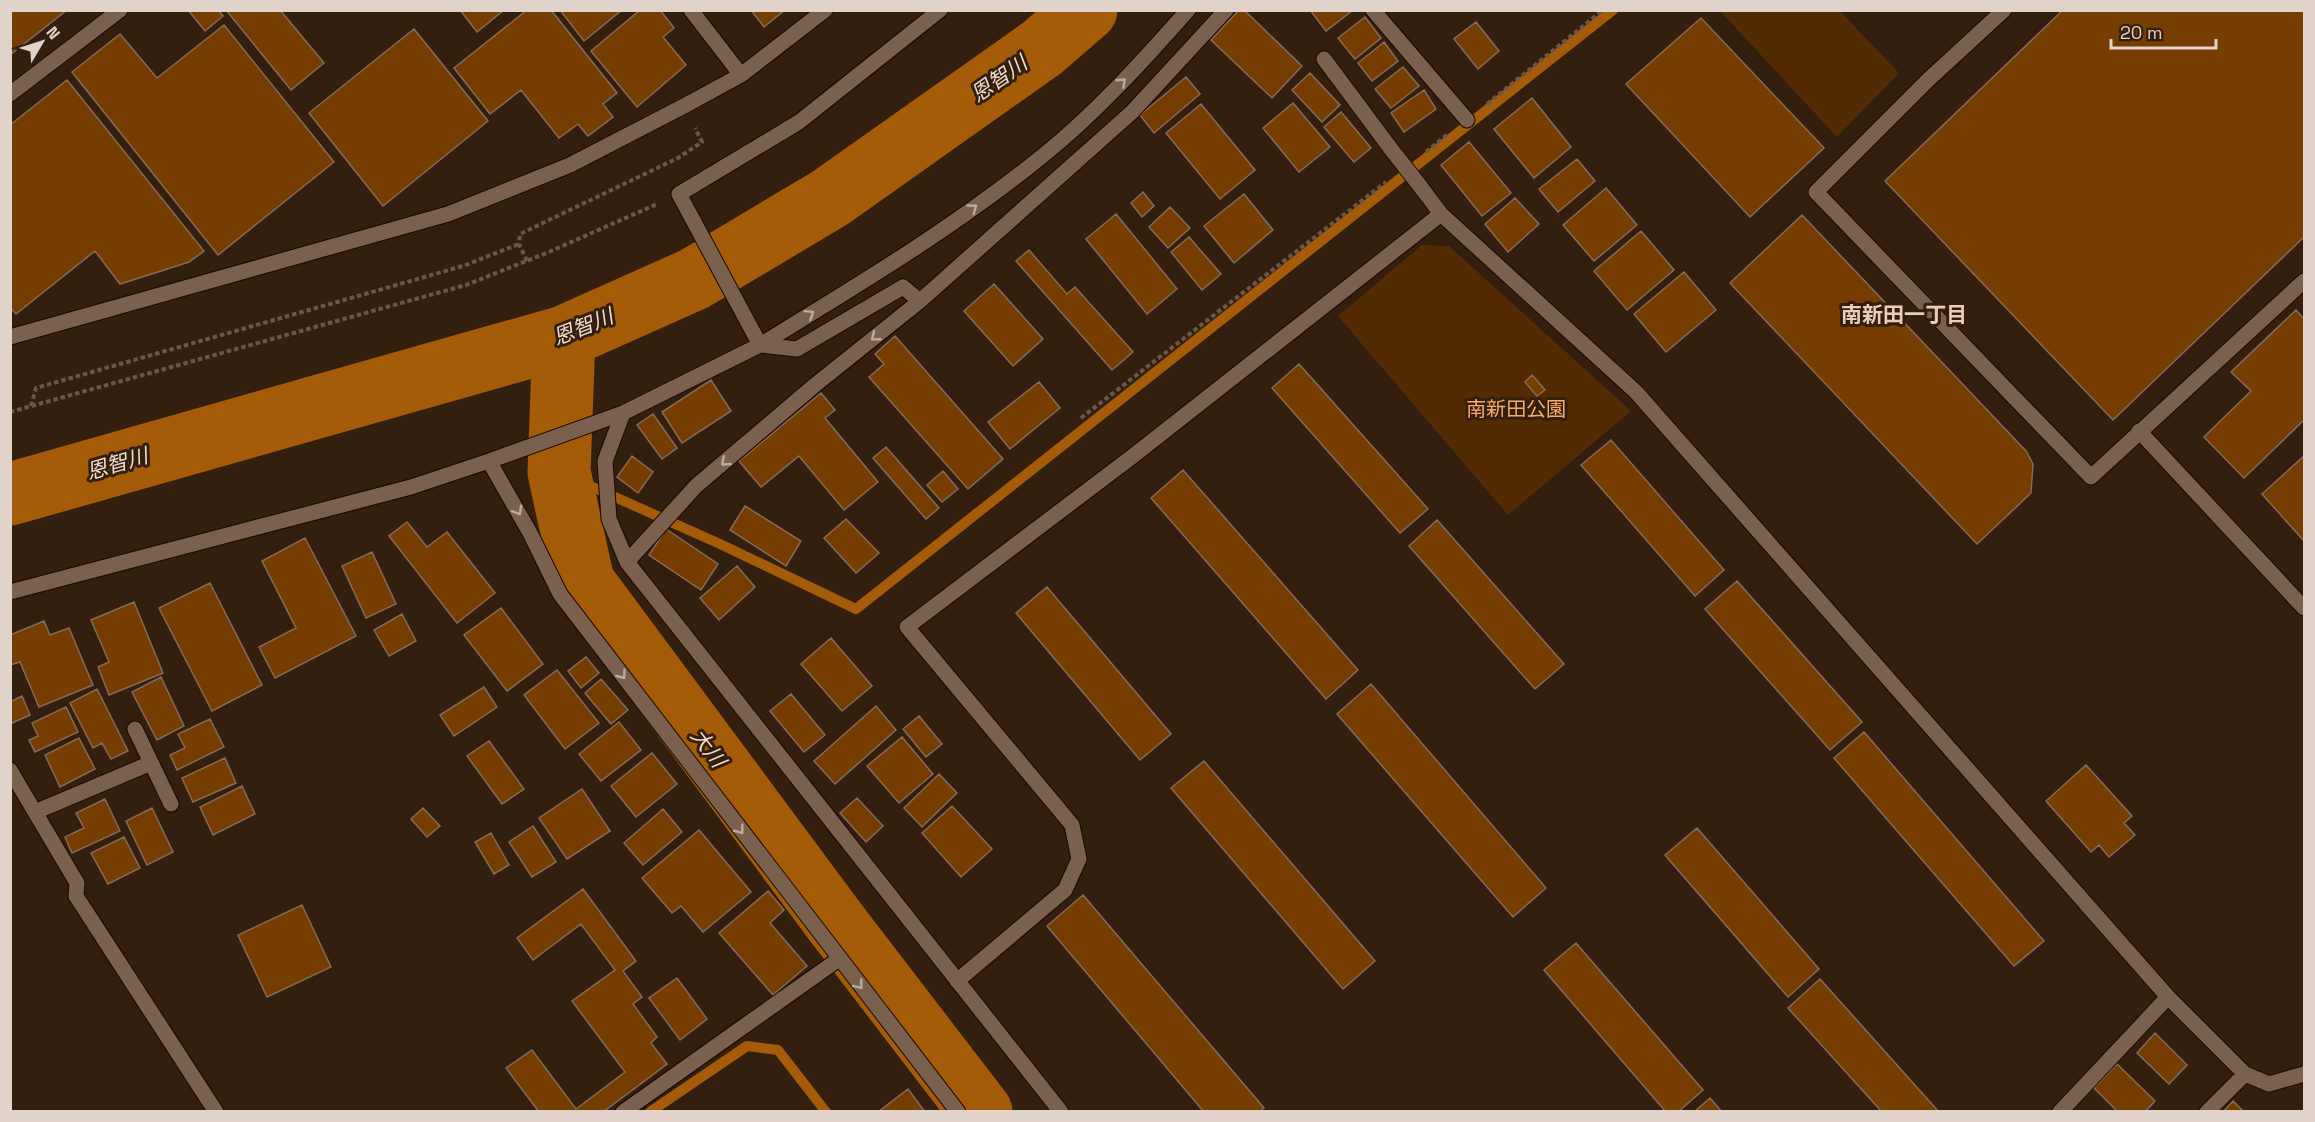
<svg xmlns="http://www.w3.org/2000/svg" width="2315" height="1122" viewBox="0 0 2315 1122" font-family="'Space Grotesk','Noto Sans JP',sans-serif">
  <rect width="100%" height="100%" fill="#331f0e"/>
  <path fill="#522b02" d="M1720 11H1840L1899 73 1837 137Z
    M1422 245 1449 246 1631 411 1508 515 1338 316Z"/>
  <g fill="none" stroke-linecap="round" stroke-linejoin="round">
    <path stroke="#a55c09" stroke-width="10" d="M559 472 720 544 856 609 1613 10
      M650 1112 747 1046 778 1050 826 1112"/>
    <path stroke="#a55c09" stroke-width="63" d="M564 337 559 472 583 582 836 923 981 1112
      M10 494 564 337 694 279 830 198 1042 48 1086 10"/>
  </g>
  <path fill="#753d00" stroke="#856c59" stroke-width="1.5" d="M10 10H67L10 55Z
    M188 10H218L223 16 205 31Z
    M226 10H280L324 63 291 90Z
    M460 10H504L477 32Z
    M527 10H551L617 93 603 104 613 117 588 136 578 124 559 138 521 90 490 114 454 68Z
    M560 10H622L584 41Z
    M640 10H660L674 28 663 37 686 65 637 107 591 51Z
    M751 10H785L764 27Z
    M1239 10H1244L1302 66 1272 98 1211 40Z
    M1310 10H1352V11L1326 31Z
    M2063 10H2304V237L2113 420 1885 181Z
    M1365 17 1381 38 1355 59 1338 38Z
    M1701 18 1824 148 1750 217 1626 84Z
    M1476 22 1499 51 1478 69 1454 39Z
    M224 25 334 162 218 255 72 72 120 34 157 78Z
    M414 29 488 121 383 206 309 113Z
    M1384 42 1398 61 1372 81 1358 63Z
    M1403 67 1419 86 1391 108 1375 89Z
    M1310 73 1340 105 1322 122 1292 90Z
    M1186 77 1200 94 1154 133 1140 115Z
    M67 80 204 251 189 262 120 284 95 251 16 314 10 307V125Z
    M1424 90 1436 109 1404 132 1391 113Z
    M1532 98 1571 147 1534 178 1494 129Z
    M1293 103 1330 147 1299 172 1263 128Z
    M1201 104 1255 170 1220 199 1166 133Z
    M1341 112 1371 148 1354 162 1324 127Z
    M1469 142 1511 193 1482 216 1441 165Z
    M1577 159 1595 181 1558 212 1539 189Z
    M1606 188 1637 225 1594 261 1563 225Z
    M1143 192 1154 206 1142 217 1131 203Z
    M1244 194 1273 230 1234 263 1204 226Z
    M1515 198 1539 224 1508 252 1485 224Z
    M1170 207 1190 228 1168 248 1149 227Z
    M1116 214 1177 289 1147 314 1086 239Z
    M1802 215 2026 451 2033 464 2031 493 1977 544 1730 283Z
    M1641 231 1674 270 1627 310 1594 271Z
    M1189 237 1221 274 1202 290 1171 252Z
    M1029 250 1067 294 1075 287 1133 352 1112 370 1016 261Z
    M1684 272 1716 310 1666 352 1634 314Z
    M994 284 1043 339 1013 366 964 311Z
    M2296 310 2304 319V420L2244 478 2204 437 2251 391 2231 372Z
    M895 336 1003 459 968 489 869 377 884 364 875 354Z
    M1299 364 1428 509 1400 533 1272 388Z
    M1532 375 1545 390 1537 396 1525 382Z
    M711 380 731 411 682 443 662 412Z
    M1039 382 1060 408 1010 449 988 422Z
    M821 393 835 410 825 418 878 482 844 510 799 456 761 487 739 461Z
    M653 414 677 448 662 459 637 425Z
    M1611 440 1724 570 1695 596 1581 465Z
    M886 447 939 508 926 519 873 458Z
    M632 456 653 472 638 493 617 477Z
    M2304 456V541L2262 494Z
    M1183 470 1358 670 1326 699 1151 498Z
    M943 471 958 489 942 502 927 485Z
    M745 506 801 541 786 566 730 530Z
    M846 519 879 553 856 573 824 538Z
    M1437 520 1564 664 1535 689 1409 546Z
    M407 522 427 547 447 532 495 593 457 623 389 536Z
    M666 529 718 564 701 590 649 555Z
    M305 538 356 636 275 678 259 647 296 628 262 561Z
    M372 552 396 604 366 618 342 566Z
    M737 566 755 587 719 620 700 598Z
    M1737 581 1862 722 1830 750 1705 609Z
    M210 583 262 685 212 711 159 608Z
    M1047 587 1171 734 1140 760 1016 613Z
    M134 602 163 673 109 695 98 667 109 662 91 620Z
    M501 608 543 664 507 691 464 635Z
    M402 614 416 641 389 656 374 630Z
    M44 621 50 635 69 628 93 685 39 707 20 662 10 665V635Z
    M831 638 872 686 842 711 801 664Z
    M586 657 599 673 581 688 568 671Z
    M557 670 599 723 565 749 524 695Z
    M161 677 184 726 157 740 132 692Z
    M601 679 628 710 611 724 585 693Z
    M1371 684 1546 888 1513 917 1337 714Z
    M484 687 497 707 454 736 440 715Z
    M97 689 128 751 111 759 102 743 93 748 70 703Z
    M791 694 825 735 804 752 770 711Z
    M22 696 30 715 10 724V702Z
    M876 706 896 730 835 784 814 761Z
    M66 707 78 732 35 752 29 740 38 736 32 723Z
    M919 716 942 744 926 757 903 729Z
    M210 719 224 747 177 770 170 755 185 748 178 734Z
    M619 722 641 750 601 781 579 754Z
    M1864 732 2044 941 2014 966 1834 758Z
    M902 737 933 774 899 803 867 766Z
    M79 738 95 769 60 787 45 755Z
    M489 741 524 789 502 804 467 756Z
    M652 753 677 784 636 817 611 786Z
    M225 758 236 783 193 802 182 778Z
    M1204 761 1375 961 1343 989 1171 788Z
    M2086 765 2132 816 2124 823 2135 835 2109 857 2099 845 2091 852 2046 801Z
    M939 774 957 793 922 827 904 808Z
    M242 786 255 814 213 835 200 807Z
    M582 789 610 831 567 859 539 818Z
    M857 798 883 826 866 842 840 813Z
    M105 799 120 831 72 853 65 837 84 828 76 813Z
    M952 806 992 849 961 877 922 833Z
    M152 808 173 852 147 865 126 821Z
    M423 808 440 826 427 837 411 819Z
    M663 809 682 832 643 865 624 843Z
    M533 826 556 862 532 877 509 842Z
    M1697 828 1819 969 1788 997 1665 855Z
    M699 830 751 892 703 932 681 906 672 913 642 878Z
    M491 833 509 865 494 874 475 842Z
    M124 837 140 868 108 884 91 853Z
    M583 889 636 961 623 971 642 997 633 1004 657 1037 651 1043 667 1064 603 1112H539L506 1068 532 1050 576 1109 625 1072 572 1001 615 970 581 924 533 960 517 938Z
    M768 891 784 910 770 923 807 966 773 995 719 933Z
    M1083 895 1264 1108 1259 1112H1204L1047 926Z
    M302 905 331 967 267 997 238 935Z
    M1576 943 1703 1090 1678 1112H1666L1544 970Z
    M677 978 707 1019 680 1040 649 998Z
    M1820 979 1939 1112H1882L1788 1008Z
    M2155 1033 2187 1065 2169 1084 2137 1053Z
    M2117 1064 2155 1101 2145 1112H2118L2094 1088Z
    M908 1089 925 1112H878Z
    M1710 1098 1722 1112H1694Z
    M2233 1101 2244 1112H2223Z"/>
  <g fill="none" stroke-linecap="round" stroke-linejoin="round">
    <defs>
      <path id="minor" d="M691 10 741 75
        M940 10 799 122 679 194 760 345C856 286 952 229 1040 158 1094 115 1142 62 1188 10
        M1373 10 1467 120
        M2004 10 1928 80 1816 192 2091 477 2304 281
        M1324 59 1391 149
        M10 94 120 10
        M1420 186 1441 214
        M10 337 448 214 570 165 684 106 741 75 825 10
        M623 413 605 461 609 519 627 562 1061 1112
        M2139 431 2304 608
        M489 461 530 533 560 594 958 1112
        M627 562 696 486 815 385 920 301
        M10 592 411 487 489 461 623 413 760 345 797 349 903 287 920 301 1132 112 1226 10
        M135 729 171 804
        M10 770 77 883 76 896 216 1112
        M35 812 151 763
        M957 981 1065 890 1079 859 1072 825 907 627 1133 456 1441 214 1636 392 2168 997 2245 1074 2269 1084 2304 1074
        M623 1112 839 959
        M2060 1112 2168 997
        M2207 1112 2245 1074"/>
    </defs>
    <use href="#minor" stroke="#1a0800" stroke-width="17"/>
    <path stroke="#6a5749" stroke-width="4" stroke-dasharray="4.5 3" stroke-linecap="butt" d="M1487 104 1603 10
      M1426 152 1448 134
      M527 261 519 244 520 234 678 158 702 142 695 128
      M31 406 36 388 463 266 519 244
      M10 412 466 285 549 252 657 204
      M1081 418 1386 182"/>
    <use href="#minor" stroke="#79614e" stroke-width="15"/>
    <defs>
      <path id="minor-bridge" d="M1391 149 1420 186"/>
    </defs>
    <use href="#minor-bridge" stroke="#1a0800" stroke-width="17" stroke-linecap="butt"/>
    <use href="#minor-bridge" stroke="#79614e" stroke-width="15"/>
  </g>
  <defs><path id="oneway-chevron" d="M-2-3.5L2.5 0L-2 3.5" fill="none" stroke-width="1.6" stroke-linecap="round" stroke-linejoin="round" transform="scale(1.5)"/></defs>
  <g stroke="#bdab9e">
    <use href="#oneway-chevron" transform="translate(1122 82) rotate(-43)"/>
    <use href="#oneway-chevron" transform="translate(973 208) rotate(-36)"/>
    <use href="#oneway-chevron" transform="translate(810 314) rotate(-32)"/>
    <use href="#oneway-chevron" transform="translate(875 337) rotate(141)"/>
    <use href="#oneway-chevron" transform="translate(725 462) rotate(139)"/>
    <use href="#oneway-chevron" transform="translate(518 511) rotate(60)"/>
    <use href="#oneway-chevron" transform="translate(622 675) rotate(53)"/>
    <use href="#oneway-chevron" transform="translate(740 830) rotate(53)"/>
    <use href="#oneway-chevron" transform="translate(859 985) rotate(52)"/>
  </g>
  <g text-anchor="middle" stroke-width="6" stroke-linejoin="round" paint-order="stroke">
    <g font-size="20" fill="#faaa68" stroke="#331f0e">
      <text x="1516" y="416">南新田公園</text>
    </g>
    <g font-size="21" font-style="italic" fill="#f3dece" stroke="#331f0e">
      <text transform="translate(999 79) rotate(-35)" y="7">恩智川</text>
      <text transform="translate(583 327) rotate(-22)" y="7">恩智川</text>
      <text transform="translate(117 464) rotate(-16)" y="7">恩智川</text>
      <text transform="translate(708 748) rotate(53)" y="7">大川</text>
    </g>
    <g font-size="21" font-weight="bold" fill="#eaceb9" stroke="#331f0e">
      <text x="1904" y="322">南新田一丁目</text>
    </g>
  </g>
  <rect width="2315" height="1122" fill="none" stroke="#e1d3c9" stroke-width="24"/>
  <g transform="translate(42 42) rotate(51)" stroke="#331f0e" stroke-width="4.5" paint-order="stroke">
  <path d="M0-4.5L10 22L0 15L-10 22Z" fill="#e1d3c9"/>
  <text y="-9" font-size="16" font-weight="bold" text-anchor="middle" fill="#e1d3c9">N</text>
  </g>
  <path d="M2111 39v9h105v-9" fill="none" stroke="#e1d3c9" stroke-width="3"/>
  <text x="2120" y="39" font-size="18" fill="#e1d3c9" stroke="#331f0e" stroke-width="4.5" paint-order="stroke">20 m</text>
</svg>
